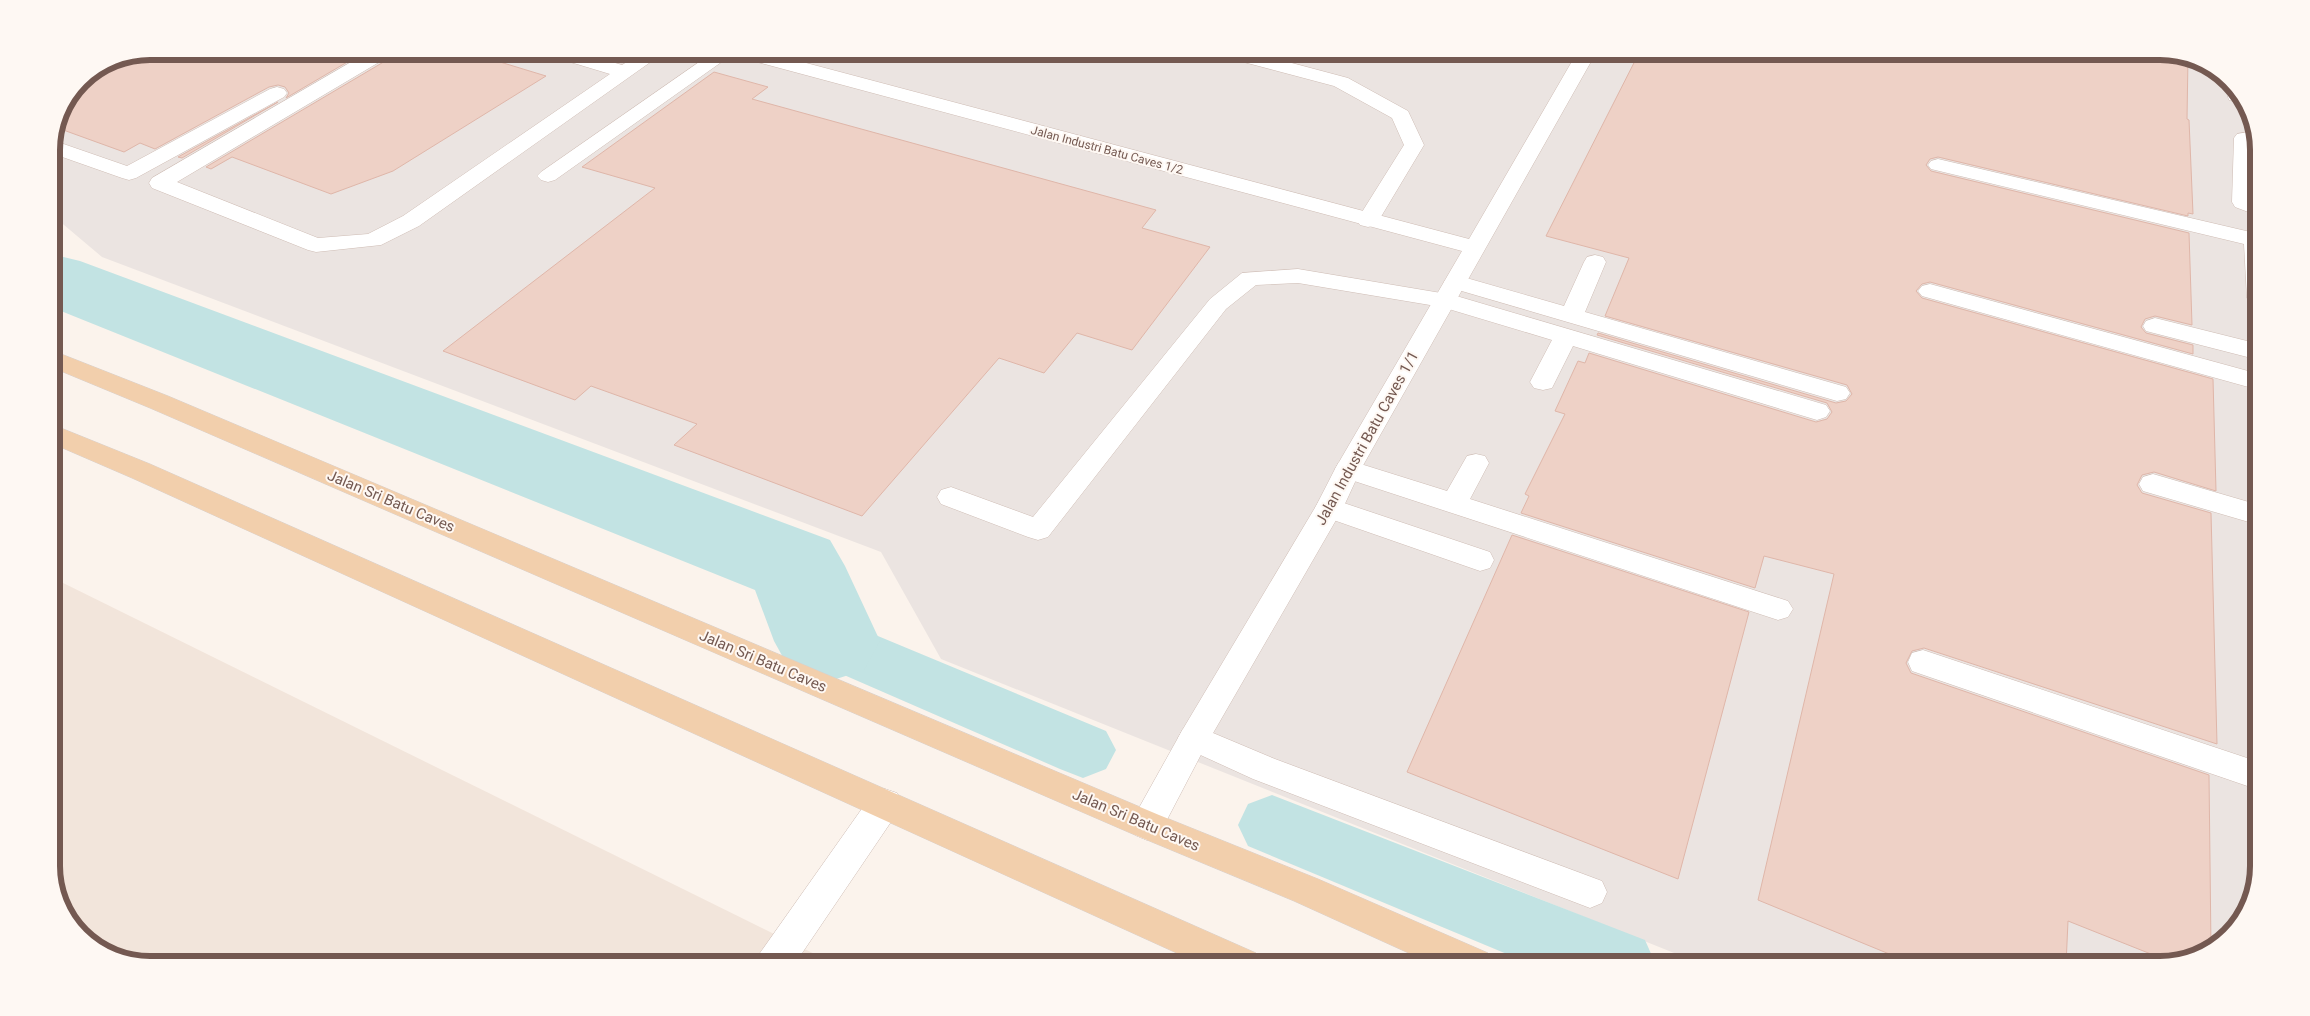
<svg xmlns="http://www.w3.org/2000/svg" width="2310" height="1016" viewBox="0 0 2310 1016" font-family="Roboto,sans-serif">
  <rect width="100%" height="100%" fill="#fbf3ec"/>
  <path fill="#f2e5db" d="M51 577 837 965H150L112 957 71 926 51 873Z"/>
  <path fill="#ebe4e1" d="M150 51H2160L2198 59 2239 90 2259 143V866L2251 904 2215 948 2161 965H1704L941 659 881 552 102 257 51 214V143L59 112 80 80 112 59Z"/>
  <g fill="none" stroke-linecap="round" stroke-linejoin="round">
    <path fill="#c2e3e3" fill-rule="evenodd" d="M827 617 849 624 1106 731 1116 750 1106 769 1083 778 1060 769 805 658 796 641 805 624Z
      M1272 795 1645 940 1656 965H1533L1248 846 1238 825 1248 804Z"/>
    <path fill="#c2e3e3" fill-rule="evenodd" d="M51 254 80 261 830 540 845 566 880 641 864 670 827 682 790 670 774 641 755 590 51 307Z"/>
  </g>
  <path fill="#eed1c6" stroke="#dfb6a9" d="M150 51H366L286 98 289 93 285 87 278 85 269 87 155 149 140 143 124 152 55 127 59 112 80 80 112 59Z
    M395 51H464L546 76 393 171 331 194 232 157 211 169 206 167 392 57Z
    M1640 51H2160L2188 57 2187 119 2189 120 2193 214 2188 213V216L1938 157 1930 159 1926 165 1931 171 2189 233 2192 325 2155 316 2145 319 2141 327 2146 333 2193 345V354L1930 282 1922 284 1916 291 1922 298 2213 379 2216 491 2154 472 2142 475 2137 485 2142 493 2211 513 2217 744 1924 648 1912 651 1906 663 1911 673 2209 775 2211 949 2171 962 2068 921 2066 965H1916L1758 900 1834 574 1764 556 1755 588 1521 513 1529 496 1525 494 1565 414 1555 411 1578 361 1585 363 1589 353 1816 422 1827 419 1832 412 1827 403 1597 335 1598 333 1836 403 1846 401 1852 394 1847 385 1605 316 1629 258 1546 236Z
    M714 72 768 87 752 99 1156 210 1142 228 1210 247 1132 350 1077 333 1044 373 999 358 862 516 674 445 697 424 591 386 575 400 443 351 655 188 582 167Z
    M278 102 182 158 178 157Z
    M1512 535 1749 612 1678 879 1407 772Z"/>
  <g fill="none" stroke-linecap="round" stroke-linejoin="round">
    <defs>
      <path id="lane" d="M370 51H393L391 55 177 182 318 238 368 234 403 216 610 74 547 55 545 51H575L622 65 644 51H666L419 226 381 245 316 252 308 250 152 188 149 183 152 178Z
        M715 51H737L555 180 548 182 541 180 537 176 541 172Z
        M1215 51H1247L1348 78 1408 111 1424 145 1376 225 1368 227 1360 225 1357 220 1404 145 1392 118 1334 86 1217 55Z
        M2228 83 2239 90 2244 104 2229 100 2225 87Z
        M277 87 284 89 287 93 284 97 136 178 129 180 122 178 51 153 52 140 127 166 270 89Z
        M2254 131 2258 143H2254V199L2259 201V216L2235 207 2232 202 2234 138 2237 134Z
        M1938 159 2259 234V305L2251 303 2247 298 2244 244 1931 169 1928 165 1931 161Z
        M1595 255 1603 257 1606 262 1585 312 1846 387 1850 393 1846 399 1837 401 1448 287 1444 282 1448 277 1456 275 1564 306 1584 262 1587 257Z
        M1298 269 1453 295 1826 405 1830 411 1826 417 1817 420 1573 346 1552 388 1543 390 1534 388 1530 382 1552 340 1442 307 1298 283 1256 285 1226 309 1048 537 1038 540 1028 537 941 504 937 497 941 490 951 487 1033 517 1210 299 1242 273Z
        M1930 284 2259 374V390L1922 296 1918 291 1922 286Z
        M2155 318 2259 344V360L2146 331 2143 326 2146 321Z
        M1476 454 1485 456 1489 463 1470 499 1788 601 1793 609 1788 617 1778 620 1339 476 1335 469 1339 462 1348 460 1447 491 1467 456Z
        M2153 474 2259 505V525L2143 491 2139 484 2143 477Z
        M1329 498 1490 552 1494 560 1490 568 1480 571 1319 515 1315 508 1319 501Z
        M1923 650 2259 762V790L1912 671 1908 662 1912 653Z
        M1194 725 1275 759 1602 881 1607 892 1602 903 1590 908 1253 779 1183 747 1178 738 1183 729Z
        M885 789 897 793 902 803 897 813 794 965H755L760 953 873 793Z"/>
      <path id="street" d="M729 51H761L1469 239 1578 51H1597L1361 469 1343 508 1205 747 1159 835 1147 840 1135 835 1130 825 1135 815 1183 729 1316 506 1335 469 1462 251 731 55Z"/>
      <path id="primary" d="M51 350 168 396 1159 815 1318 879 1488 953 1493 965H1435L1294 901 1135 835 150 408 51 367Z
        M51 424 150 464 1256 953 1261 965H1203L132 478 51 443Z"/>
    </defs>
    <use href="#lane" stroke="#cfbdb5" stroke-width="1"/>
    <use href="#street" stroke="#cfbdb5" stroke-width="1"/>
    <use href="#primary" stroke="#d8d1ce" stroke-width="1"/>
    <use href="#lane" fill="#fff" fill-rule="evenodd"/>
    <use href="#street" fill="#fff" fill-rule="evenodd"/>
    <use href="#primary" fill="#f2cfac" fill-rule="evenodd"/>
  </g>
  <g text-anchor="middle" stroke-width="4" stroke-linejoin="round" paint-order="stroke">
    <g font-size="12" fill="#745951" stroke="#fef8f3">
      <text transform="translate(1107 150) rotate(15)" y="4">Jalan Industri Batu Caves 1/2</text>
    </g>
    <g font-size="15" fill="#745951" stroke="#fef8f3">
      <text transform="translate(1367 438) rotate(-61)" y="5">Jalan Industri Batu Caves 1/1</text>
      <text transform="translate(391 501) rotate(23)" y="5">Jalan Sri Batu Caves</text>
      <text transform="translate(763 661) rotate(23)" y="5">Jalan Sri Batu Caves</text>
      <text transform="translate(1136 820) rotate(23)" y="5">Jalan Sri Batu Caves</text>
    </g>
  </g>
  <path d="M0 0H2310V1016H0ZM150 60H2160A90 90 0 0 1 2250 150V866A90 90 0 0 1 2160 956H150A90 90 0 0 1 60 866V150A90 90 0 0 1 150 60Z" fill="#fef8f3" fill-rule="evenodd"/>
  <path fill="none" stroke="#745951" stroke-width="6" d="M150 60H2160A90 90 0 0 1 2250 150V866A90 90 0 0 1 2160 956H150A90 90 0 0 1 60 866V150A90 90 0 0 1 150 60Z"/>
</svg>
